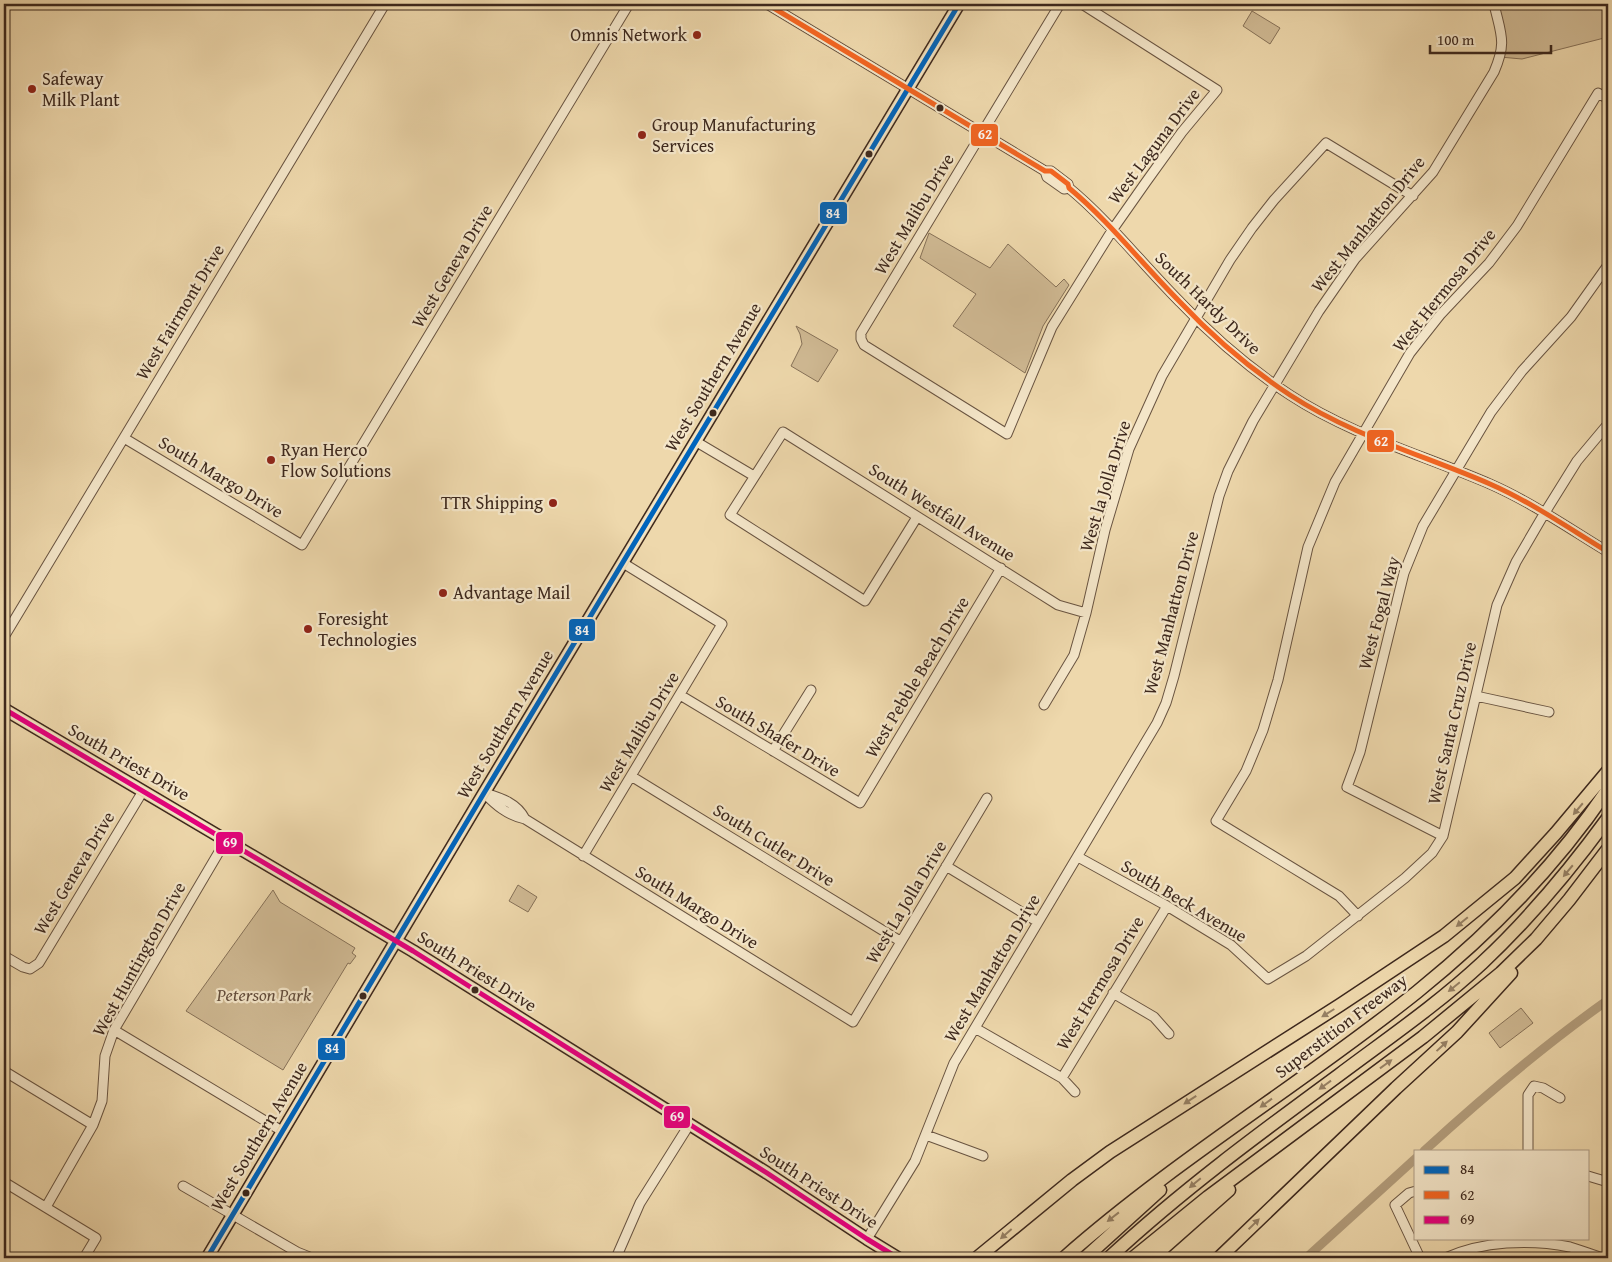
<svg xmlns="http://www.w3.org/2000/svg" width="1612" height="1262" viewBox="0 0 1612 1262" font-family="'Gentium Book Plus',serif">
  <rect width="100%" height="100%" fill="#eed8ac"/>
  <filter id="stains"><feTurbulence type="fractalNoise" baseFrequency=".004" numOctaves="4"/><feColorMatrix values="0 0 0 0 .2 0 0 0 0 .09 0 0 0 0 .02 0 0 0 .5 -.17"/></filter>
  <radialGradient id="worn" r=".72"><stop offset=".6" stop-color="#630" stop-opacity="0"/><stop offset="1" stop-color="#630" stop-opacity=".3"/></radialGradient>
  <path fill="#d0ba94" stroke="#867158" d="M1494 4H1608V37L1522 59 1500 57Z
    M1252 11 1280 28 1270 44 1243 26Z
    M929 233 990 268 1008 244 1056 287 1064 279 1069 285 1043 326 1025 373 953 326 976 294 920 258Z
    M796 326 838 350 818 382 791 366 802 344 800 334Z
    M518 885 537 897 528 912 509 901Z
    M273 890 280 902 355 948 352 953 356 956 350 964 348 963 283 1070 186 1011Z
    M1521 1008 1533 1023 1500 1048 1489 1033Z"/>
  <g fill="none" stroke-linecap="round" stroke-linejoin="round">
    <path stroke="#b29c7b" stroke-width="9" d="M1424 1151C1483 1097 1543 1046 1608 1000
      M1306 1258 1416 1158"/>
    <defs>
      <path id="minor" d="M767 4 1045 171H1051L1068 184 1069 188C1110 222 1142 264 1180 302 1213 337 1249 368 1290 395 1351 435 1423 455 1490 484 1531 502 1570 529 1608 552
        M1060 4 861 333V339L864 345 1007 434 1052 327 1113 229 1146 182 1182 132 1217 90 1082 4
        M1045 171 1047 177 1064 189 1069 188
        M124 438 302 545 629 4
        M695 441 754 476
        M917 517 865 601 730 515 783 432 1058 605 1086 613
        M4 637 385 4
        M680 695 860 803 1001 568
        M1476 696 1549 712
        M1044 705 1074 655 1086 613 1105 530 1129 449 1162 376 1230 260 1252 228 1274 200 1326 143 1413 196
        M773 751 811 690
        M631 776 900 941
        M484 793C496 805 507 815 525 819L853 1022 987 798
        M485 793C501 798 517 803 525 819
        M1443 836 1347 787 1360 752 1404 573 1423 526 1491 412 1522 371 1571 317 1608 265
        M583 856 722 624 623 563
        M1078 857 1167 906 1231 945 1268 979 1306 956 1405 878 1432 853 1443 836 1497 605 1516 562 1544 514 1577 461 1608 424
        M946 866 1038 922
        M1358 916 1339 896 1216 821 1246 771 1263 730 1278 680 1308 547 1335 482 1410 353 1440 315 1489 263 1517 226 1598 93 1608 99
        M4 956 23 967 30 969 39 963 143 791
        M1113 993 1154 1017 1169 1034
        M975 1028 1062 1078 1075 1092
        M114 1030 282 1131
        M4 1071 93 1125
        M1062 1078 1167 906
        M926 1135 983 1156
        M1528 1151V1095L1534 1086 1543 1088 1560 1098
        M1588 1176 1608 1182
        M4 1182 96 1238 84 1258
        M183 1186 297 1252 312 1258
        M1416 1191 1409 1193 1395 1205 1420 1258
        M46 1207 93 1125 102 1101 105 1056 114 1030 226 840
        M867 1239 915 1161 954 1063 1157 723 1166 703 1174 676 1219 496 1228 471 1253 421 1319 311 1355 259 1433 172 1494 72C1507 42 1501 35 1494 4
        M616 1258 640 1203 689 1125
        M1445 1258C1482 1241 1530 1239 1570 1247 1581 1250 1592 1255 1603 1258"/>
      <path id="major" d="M4 709 413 951 767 1173 867 1239 898 1258
        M207 1258 484 793 959 4"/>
      <path id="highway" d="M977 1258 1072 1180 1110 1152 1340 1005 1444 936 1515 878 1556 833 1608 771
        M1064 1258C1175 1160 1302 1084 1417 992 1489 934 1556 866 1608 789
        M1085 1258 1160 1190
        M1109 1258C1181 1191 1260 1133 1339 1075 1387 1039 1438 1004 1482 963 1529 919 1570 870 1608 818
        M1133 1258 1208 1197 1423 1037 1501 973 1536 939 1569 900 1608 849
        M1152 1258 1229 1190
        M1219 1258 1396 1088 1457 1032 1511 973"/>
    </defs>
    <use href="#minor" stroke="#695441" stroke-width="11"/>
    <use href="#major" stroke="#3d281d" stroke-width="14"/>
    <use href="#highway" stroke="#3d281d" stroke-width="15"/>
    <use href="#minor" stroke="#f4e6c9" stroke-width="9"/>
    <use href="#major" stroke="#eed8ac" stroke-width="11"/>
    <use href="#highway" stroke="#eed8ac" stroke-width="12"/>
    <defs>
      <path id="bus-1" d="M207 1258 484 793 959 4"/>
      <path id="bus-2" d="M767 4 1045 171H1051L1068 184 1069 188C1110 222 1142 264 1180 302 1213 337 1249 368 1290 395 1351 435 1423 455 1490 484 1531 502 1570 529 1608 552"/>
      <path id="bus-3" d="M4 709 413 951 767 1173 867 1239 898 1258"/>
    </defs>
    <use href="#bus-1" stroke="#f4e6c9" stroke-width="9"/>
    <use href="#bus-2" stroke="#f4e6c9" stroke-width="9"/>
    <use href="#bus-3" stroke="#f4e6c9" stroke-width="9"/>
    <use href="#bus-1" stroke="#0065bd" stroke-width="5"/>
    <use href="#bus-2" stroke="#f26522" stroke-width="5"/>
    <use href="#bus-3" stroke="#e5007d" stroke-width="5"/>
  </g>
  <defs><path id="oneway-solid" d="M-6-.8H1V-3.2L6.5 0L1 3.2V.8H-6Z" transform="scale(1.25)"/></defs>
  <g fill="#968064">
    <use href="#oneway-solid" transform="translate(1578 809) rotate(130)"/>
    <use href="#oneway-solid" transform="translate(1568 871) rotate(130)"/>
    <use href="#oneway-solid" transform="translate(1462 922) rotate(141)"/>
    <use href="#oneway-solid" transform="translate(1454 987) rotate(141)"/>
    <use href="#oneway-solid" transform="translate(1328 1013) rotate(148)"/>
    <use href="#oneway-solid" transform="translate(1442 1046) rotate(-43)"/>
    <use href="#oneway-solid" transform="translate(1386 1064) rotate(-36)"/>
    <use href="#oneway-solid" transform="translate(1325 1085) rotate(144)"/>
    <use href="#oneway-solid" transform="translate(1190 1100) rotate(147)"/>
    <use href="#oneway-solid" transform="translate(1266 1103) rotate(144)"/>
    <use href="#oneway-solid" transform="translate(1195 1183) rotate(140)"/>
    <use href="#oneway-solid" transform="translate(1113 1217) rotate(142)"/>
    <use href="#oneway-solid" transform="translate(1254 1224) rotate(-44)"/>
    <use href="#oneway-solid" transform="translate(1006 1234) rotate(139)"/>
  </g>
  <g fill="#8f2418" stroke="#f4e6c9" stroke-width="2">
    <circle cx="697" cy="35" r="5"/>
    <circle cx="32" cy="89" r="5"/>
    <circle cx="642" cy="135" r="5"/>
    <circle cx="271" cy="460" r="5"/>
    <circle cx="553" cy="503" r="5"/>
    <circle cx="443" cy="593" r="5"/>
    <circle cx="308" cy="629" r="5"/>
  </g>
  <g fill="#3d281d" stroke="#f4e6c9" stroke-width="2">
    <circle cx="940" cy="108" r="4.5"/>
    <circle cx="869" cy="154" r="4.5"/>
    <circle cx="713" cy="413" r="4.5"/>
    <circle cx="475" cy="990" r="4.5"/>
    <circle cx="363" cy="996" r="4.5"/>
    <circle cx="246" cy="1193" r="4.5"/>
  </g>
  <g text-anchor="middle" stroke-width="4.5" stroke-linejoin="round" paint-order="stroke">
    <g font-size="18" fill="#3d281d" stroke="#f4e6c9" text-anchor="start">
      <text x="687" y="41" text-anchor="end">Omnis Network</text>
      <text x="42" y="85">Safeway<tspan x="42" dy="21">Milk Plant</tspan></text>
      <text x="652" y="131">Group Manufacturing<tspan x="652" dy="21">Services</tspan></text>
      <text x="281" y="456">Ryan Herco<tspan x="281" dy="21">Flow Solutions</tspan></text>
      <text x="543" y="509" text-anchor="end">TTR Shipping</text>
      <text x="453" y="599">Advantage Mail</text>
      <text x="318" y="625">Foresight<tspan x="318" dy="21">Technologies</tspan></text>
    </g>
    <g font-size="18" fill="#3d281d" stroke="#f4e6c9">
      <text transform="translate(1154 146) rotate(-53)" y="6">West Laguna Drive</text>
      <text transform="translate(914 214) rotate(-59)" y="6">West Malibu Drive</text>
      <text transform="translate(1368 224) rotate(-51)" y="6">West Manhatton Drive</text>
      <text transform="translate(452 266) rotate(-59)" y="6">West Geneva Drive</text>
      <text transform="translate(1444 290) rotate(-51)" y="6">West Hermosa Drive</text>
      <text transform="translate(1208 303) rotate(44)" y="6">South Hardy Drive</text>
      <text transform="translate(180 312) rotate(-59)" y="6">West Fairmont Drive</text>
      <text transform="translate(713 377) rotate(-59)" y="6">West Southern Avenue</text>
      <text transform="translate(221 477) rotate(31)" y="6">South Margo Drive</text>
      <text transform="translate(1105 486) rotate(-73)" y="6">West la Jolla Drive</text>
      <text transform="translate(942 512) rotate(32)" y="6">South Westfall Avenue</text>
      <text transform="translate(1171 613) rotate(-75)" y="6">West Manhatton Drive</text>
      <text transform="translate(1379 613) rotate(-75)" y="6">West Fogal Way</text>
      <text transform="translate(917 677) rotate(-59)" y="6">West Pebble Beach Drive</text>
      <text transform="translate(1452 723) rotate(-77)" y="6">West Santa Cruz Drive</text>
      <text transform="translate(505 724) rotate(-59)" y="6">West Southern Avenue</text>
      <text transform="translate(639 732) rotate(-59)" y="6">West Malibu Drive</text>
      <text transform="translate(778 736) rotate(31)" y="6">South Shafer Drive</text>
      <text transform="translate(129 762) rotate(30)" y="6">South Priest Drive</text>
      <text transform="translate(774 845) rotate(32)" y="6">South Cutler Drive</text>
      <text transform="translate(74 873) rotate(-59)" y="6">West Geneva Drive</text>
      <text transform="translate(1184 901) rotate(31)" y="6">South Beck Avenue</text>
      <text transform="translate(906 902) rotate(-59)" y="6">West La Jolla Drive</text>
      <text transform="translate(697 907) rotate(32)" y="6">South Margo Drive</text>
      <text transform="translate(139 959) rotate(-61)" y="6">West Huntington Drive</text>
      <text transform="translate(992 968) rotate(-59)" y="6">West Manhatton Drive</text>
      <text transform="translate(477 971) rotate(32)" y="6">South Priest Drive</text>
      <text transform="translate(1100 983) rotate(-59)" y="6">West Hermosa Drive</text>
      <text transform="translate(1341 1026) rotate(-37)" y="6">Superstition Freeway</text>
      <text transform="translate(259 1136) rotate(-59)" y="6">West Southern Avenue</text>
      <text transform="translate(819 1187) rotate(33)" y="6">South Priest Drive</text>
    </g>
    <g font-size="18" font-style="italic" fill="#624c3b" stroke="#f4e6c9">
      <text x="264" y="1001">Peterson Park</text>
    </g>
  </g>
  <g stroke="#f4e6c9" stroke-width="2">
    <rect x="970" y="123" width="29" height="24" rx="5" fill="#f26522"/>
    <rect x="819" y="201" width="29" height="24" rx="5" fill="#0065bd"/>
    <rect x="1366" y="429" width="29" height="24" rx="5" fill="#f26522"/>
    <rect x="568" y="618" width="28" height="24" rx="5" fill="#0065bd"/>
    <rect x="215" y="831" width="29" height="24" rx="5" fill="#e5007d"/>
    <rect x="317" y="1037" width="29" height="24" rx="5" fill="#0065bd"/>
    <rect x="663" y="1105" width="28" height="24" rx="5" fill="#e5007d"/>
  </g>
  <g font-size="14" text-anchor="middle" font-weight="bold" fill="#fff">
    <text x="985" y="139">62</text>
    <text x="833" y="218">84</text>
    <text x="1381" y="446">62</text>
    <text x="582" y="635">84</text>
    <text x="230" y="847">69</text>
    <text x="332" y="1053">84</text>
    <text x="677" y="1121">69</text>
  </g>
  <rect width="1612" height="1262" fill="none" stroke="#eed8ac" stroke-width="20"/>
  <rect x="5" y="5" width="1602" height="1252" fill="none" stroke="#3d281d" stroke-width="2.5"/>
  <rect x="10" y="10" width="1592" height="1242" fill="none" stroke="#3d281d"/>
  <rect x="1414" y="1150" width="175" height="90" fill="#f4e6c9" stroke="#ab9a84"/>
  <rect x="1424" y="1166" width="25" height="8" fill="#0065bd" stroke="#ab9a84"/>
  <text x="1460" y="1174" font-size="15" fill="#3d281d">84</text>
  <rect x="1424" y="1191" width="25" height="8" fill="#f26522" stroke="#ab9a84"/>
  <text x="1460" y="1200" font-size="15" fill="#3d281d">62</text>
  <rect x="1424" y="1216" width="25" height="8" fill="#e5007d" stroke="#ab9a84"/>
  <text x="1460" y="1224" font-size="15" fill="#3d281d">69</text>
  <path d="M1430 45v8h121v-8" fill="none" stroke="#3d281d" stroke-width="2.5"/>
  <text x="1437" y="45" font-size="15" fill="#3d281d" stroke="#f4e6c9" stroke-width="4" paint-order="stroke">100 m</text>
  <rect width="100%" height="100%" filter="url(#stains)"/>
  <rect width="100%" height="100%" fill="url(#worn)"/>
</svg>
